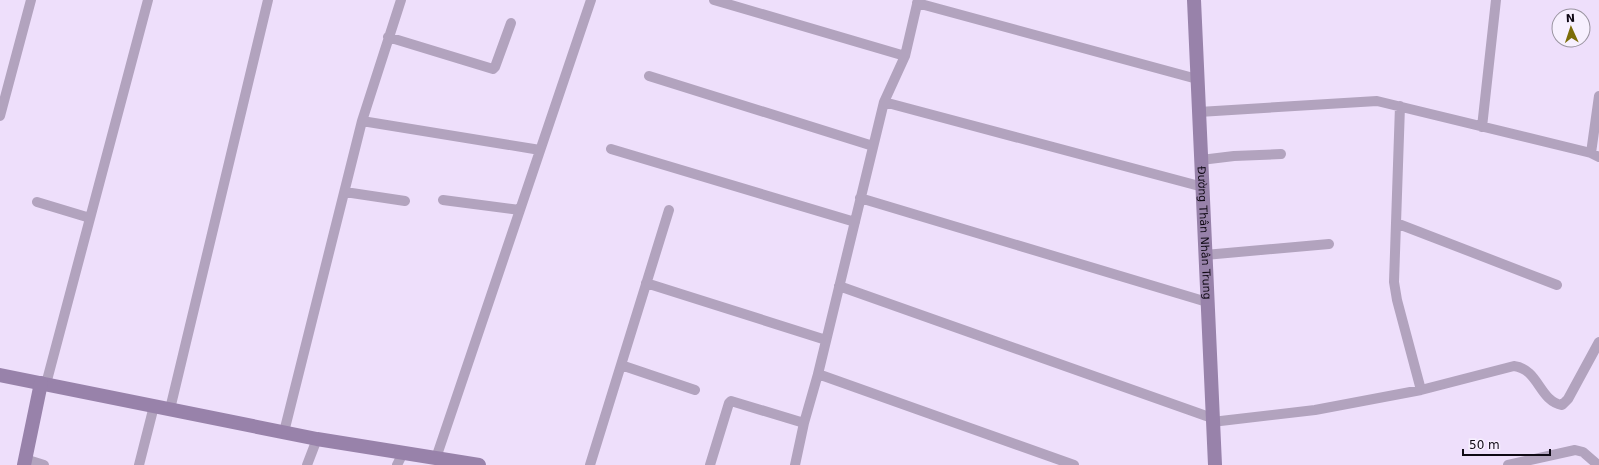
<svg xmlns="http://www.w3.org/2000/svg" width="1599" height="465" viewBox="0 0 1599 465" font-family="'DejaVu Sans',sans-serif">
  <rect width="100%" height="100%" fill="#eedffb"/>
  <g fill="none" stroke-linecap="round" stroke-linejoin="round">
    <path stroke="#b2a3be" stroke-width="10" d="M714 0 905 56
      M917 3 1197 79
      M388 37 493 69 495 67 511 23
      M649 76 873 146
      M884 102 1203 187
      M1400 106 1394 282 1397 300 1421 390
      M1199 112 1377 101 1591 153 1599 157
      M0 116 31 0
      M362 121 540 150
      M1482 127 1496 0
      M611 149 855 222
      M1591 153 1599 96
      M1201 160 1234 156 1281 154
      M345 192 405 201
      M860 198 1207 302
      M443 200 520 210
      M37 202 90 218
      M1396 223 1557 285
      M1205 255 1329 244
      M646 283 826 340
      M839 286 1212 418
      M621 365 695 390
      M818 374 1074 465
      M46 384 148 0
      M170 409 268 0
      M1212 422 1315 410 1421 390 1514 366C1539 369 1539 401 1562 405L1568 399 1599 342
      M284 432 362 121 401 0
      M436 458 591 0
      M25 459 44 465
      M139 465 154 406
      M307 465 317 439
      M397 465 403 453
      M590 465 669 210
      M710 465 729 403 731 401 804 423
      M795 465 804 423 818 374 884 102 905 56 918 0
      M1508 465 1575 450 1583 452 1598 465"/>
    <g stroke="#9882aa" stroke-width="14">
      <path id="s1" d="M1194 0 1215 465"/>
      <path d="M0 375 317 439 479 465"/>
      <path d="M24 465 41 383"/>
    </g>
  </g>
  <g text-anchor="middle" stroke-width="4" stroke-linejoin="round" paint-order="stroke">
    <g font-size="11" fill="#0f0914" stroke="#f7f0fe">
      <text dy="4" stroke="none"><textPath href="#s1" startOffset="233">Đường Thân Nhân Trung</textPath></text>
    </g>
  </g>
  <g transform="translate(1571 28) rotate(357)"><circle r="19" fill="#f7f0fe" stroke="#9a94a0"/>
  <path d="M0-3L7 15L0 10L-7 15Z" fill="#7c6d08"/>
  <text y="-6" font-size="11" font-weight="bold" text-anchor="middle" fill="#0f0914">N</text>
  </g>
  <path d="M1463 449v6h87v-6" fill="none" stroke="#0f0914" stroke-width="2"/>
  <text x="1469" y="449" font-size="12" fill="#0f0914" stroke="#f7f0fe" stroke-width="3" paint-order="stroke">50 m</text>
</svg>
